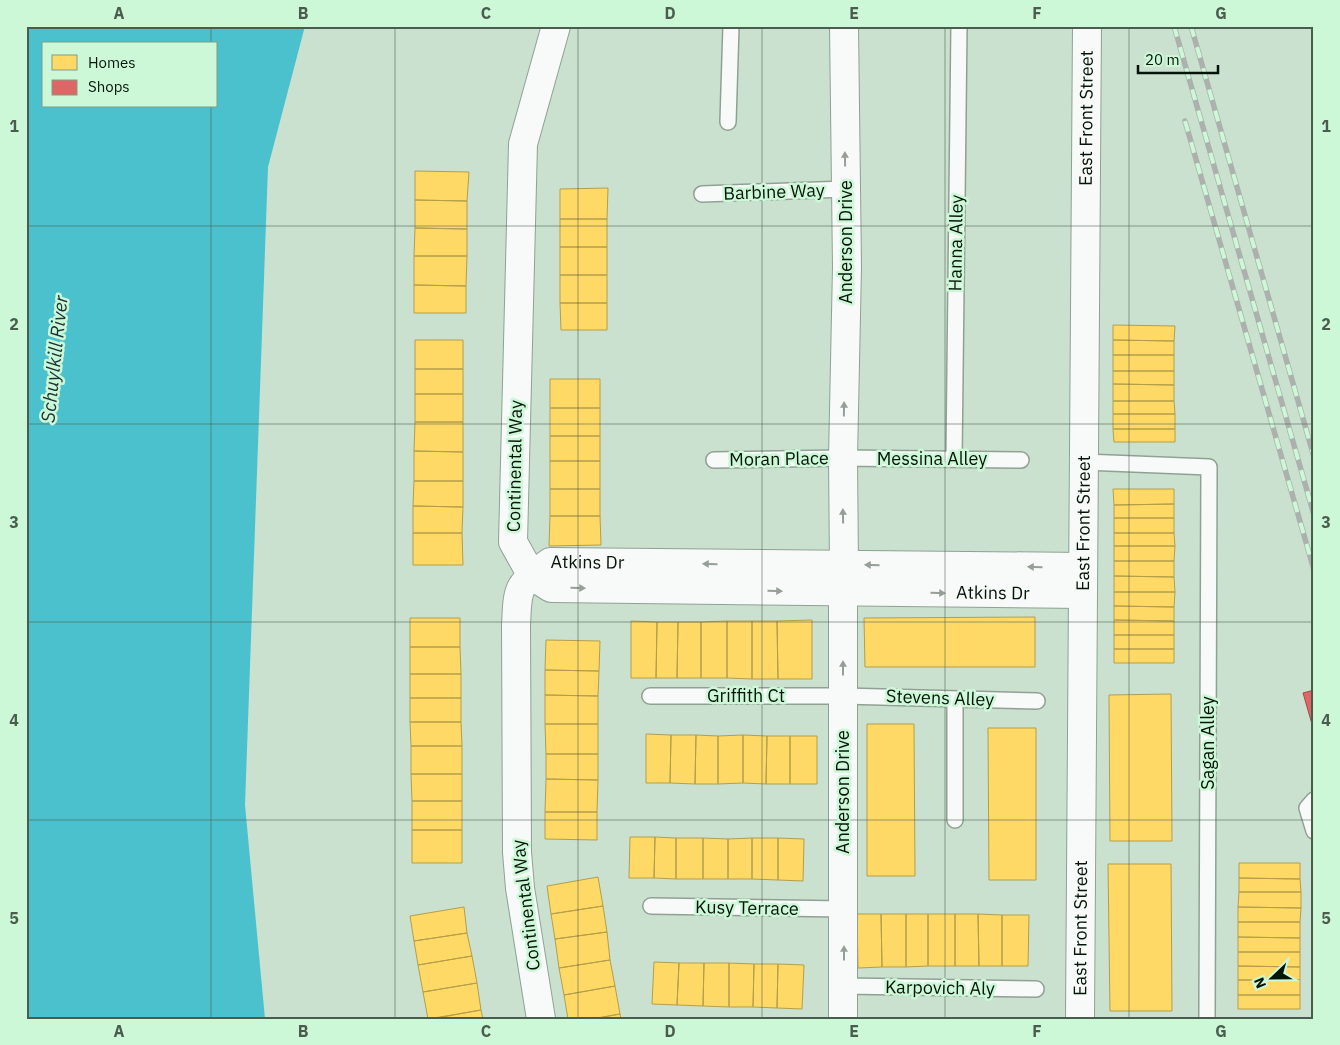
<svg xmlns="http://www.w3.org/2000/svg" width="1340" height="1045" viewBox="0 0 1340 1045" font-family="'IBM Plex Sans',sans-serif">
  <rect width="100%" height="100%" fill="#cae1cf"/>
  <path fill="#4bc1cd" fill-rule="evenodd" d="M26 26H305L268 167 245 805 265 1019H26ZM44 44H216V106H44Z"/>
  <path fill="#ffd966" stroke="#b49e4a" d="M415 171 469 172 467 201 415 200Z
    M608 188 607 219H560V189Z
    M415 200 467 201V229L415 228Z
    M560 219H607V247H560Z
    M415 228 467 229V256H414Z
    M560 247H607V275H560Z
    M414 256H467L466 286 414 285Z
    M560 275H607V303H560Z
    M414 285 466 286V313H414Z
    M560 303H607V330H561Z
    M1113 325 1175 326 1174 341 1113 340Z
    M415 340H463V369H415Z
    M1113 340 1174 341V355H1113Z
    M1113 355H1174V371H1113Z
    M415 369H463V394H415Z
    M1113 371H1174V385L1113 384Z
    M550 379H600V408H550Z
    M1113 384 1174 385V401H1113Z
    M415 394H463V422H415Z
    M1113 401H1174L1175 414H1113Z
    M550 408H600V436H550Z
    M1113 414H1175V429H1113Z
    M415 422H463V452L414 451Z
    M1113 429H1175V442H1114Z
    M550 436H600V461H550Z
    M414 451 463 452V481H414Z
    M550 461H600V489H550Z
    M414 481H463V507L413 506Z
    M550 489H600V516H550Z
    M1113 489H1174V504L1114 505Z
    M1174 504V518H1114V505Z
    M413 506 463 507 462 533H413Z
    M550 516H600L601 545 549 546Z
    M1114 518H1174V533H1114Z
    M413 533H462L463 565H413Z
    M1114 533H1174L1175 546H1114Z
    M1114 546H1175L1174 561H1114Z
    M1114 561H1174V577L1114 576Z
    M1114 576 1174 577 1175 592H1114Z
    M1114 592H1175L1174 607 1114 606Z
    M1114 606 1174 607V621L1114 620Z
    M1035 617V667H865L864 618Z
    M410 618H460V647H410Z
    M812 620V679H778L777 621Z
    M1114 620 1174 621V635H1114Z
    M631 621 657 622 656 678H631Z
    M727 621H752V679L727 678Z
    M727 621V678H701V622Z
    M752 621H777L778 679H752Z
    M657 622H678L677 678H656Z
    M678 622H701V678H677Z
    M1114 635H1174V649H1114Z
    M546 640 600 641 599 671 545 670Z
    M410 647H460L461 674H410Z
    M1114 649H1174V663H1114Z
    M545 670 599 671 598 696 545 695Z
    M410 674H461V698H410Z
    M1171 694 1172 841H1110L1109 695Z
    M545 695 598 696V724H545Z
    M410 698H461V722H410Z
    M410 722H461L462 746H411Z
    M545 724H598V754H546Z
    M867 724H914L915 876H867Z
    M988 728H1036V880H989Z
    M646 734 671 735 670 783H646Z
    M671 735H696L695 784 670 783Z
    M696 735 718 736V784H695Z
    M743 735V783L718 784V736Z
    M743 735 767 736 766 784 743 783Z
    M767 736H790V784H766Z
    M790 736H817V784H790Z
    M411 746H462V774H411Z
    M546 754H598V780L546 779Z
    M411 774H462V801H412Z
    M546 779 598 780 597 812H545Z
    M412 801H462V830H412Z
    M545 812H597V840L545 839Z
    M412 830H462V863H412Z
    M630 837H655L654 878H629Z
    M655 837 676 838V879L654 878Z
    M676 838H703V879H676Z
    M703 838 728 839V879H703Z
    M752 838V879H728V839Z
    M752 838H778V880L752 879Z
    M778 838 804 839 803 881 778 880Z
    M1239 863H1300V879L1239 878Z
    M1108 864H1171L1172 1011H1110Z
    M598 877 603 906 551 914 547 886Z
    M1239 878 1300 879 1301 892H1239Z
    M1239 892H1301V908L1238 907Z
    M603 906 607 932 555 939 551 914Z
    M464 907 467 933 414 941 410 916Z
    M1238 907 1301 908 1300 922H1238Z
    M857 914H881L882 967 858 968Z
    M881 914H906V967H882Z
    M906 914H928V966L906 967Z
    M928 914H955V966H928Z
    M955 914H978L979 966H955Z
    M978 914 1002 915V966H979Z
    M1002 915H1029L1028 966H1002Z
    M1238 922H1300V938L1238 937Z
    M607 932 610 960 559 968 555 939Z
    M467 933 472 956 418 965 414 941Z
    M1238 937 1300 938V952H1238Z
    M1238 952H1300V967L1238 966Z
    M472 956 477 983 423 992 418 965Z
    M610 960 615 986 564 995 559 968Z
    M654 962 679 963 677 1005 652 1004Z
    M679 963H704L703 1006 677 1005Z
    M704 963H729V1007L703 1006Z
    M729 963 754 964 753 1007H729Z
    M754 964H778L777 1008 753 1007Z
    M778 964 804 965 802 1009 777 1008Z
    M1238 966 1300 967V980H1238Z
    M1238 980H1300V995H1238Z
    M477 983 481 1010 428 1019 423 992Z
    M615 986 620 1014 592 1019H568L564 995Z
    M1238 995H1300V1009H1238Z
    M481 1010 483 1019H432Z
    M620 1014 621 1019H592Z"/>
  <path fill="#e06666" stroke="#9e4d4a" d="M1314 690V731L1303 693Z"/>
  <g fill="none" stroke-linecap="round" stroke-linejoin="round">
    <defs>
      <path id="lane" d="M728 122 731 26
        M702 194 846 189
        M954 459 959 26
        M714 460 843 458 1021 460
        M1084 462 1209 467 1207 1019
        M650 696H843L1037 701
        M955 699V820
        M1314 800 1307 808 1314 831
        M651 906 844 909
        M844 986 1036 989"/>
      <g id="street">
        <path id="s1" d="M556 26 523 144 513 542 532 576 551 588 1083 594"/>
        <path id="s2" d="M541 1019 520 888 517 852 516 624C517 613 516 594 523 585 529 576 541 569 550 562L1083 567"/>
        <path d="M843 1019V592L844 565 843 458 847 267 844 26"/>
        <path id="s3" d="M1080 1019 1087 26"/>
      </g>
    </defs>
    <use href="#lane" stroke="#90a194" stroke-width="18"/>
    <use href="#street" stroke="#90a194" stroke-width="30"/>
    <use href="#lane" stroke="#f7faf8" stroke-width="15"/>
    <use href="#street" stroke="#f7faf8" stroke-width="28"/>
    <defs>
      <path id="rail" d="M1174 26 1314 515
        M1191 26 1314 457
        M1185 121 1314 570"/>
    </defs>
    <use href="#rail" stroke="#acb1ad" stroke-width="5.5"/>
    <use href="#rail" stroke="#cdf8d7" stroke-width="4" stroke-dasharray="11" stroke-linecap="butt"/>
  </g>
  <defs><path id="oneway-solid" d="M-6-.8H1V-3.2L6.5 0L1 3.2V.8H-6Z" transform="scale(1.25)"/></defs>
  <g fill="#969e98">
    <use href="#oneway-solid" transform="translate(845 159) rotate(-91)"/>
    <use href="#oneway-solid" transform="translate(844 409) rotate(-89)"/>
    <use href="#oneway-solid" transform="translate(843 516) rotate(-91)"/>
    <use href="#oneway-solid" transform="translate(710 564) rotate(-179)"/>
    <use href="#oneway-solid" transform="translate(872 565) rotate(-179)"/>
    <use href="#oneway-solid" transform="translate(1035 567) rotate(-179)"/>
    <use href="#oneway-solid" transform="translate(578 588) rotate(1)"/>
    <use href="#oneway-solid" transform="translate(775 591) rotate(1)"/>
    <use href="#oneway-solid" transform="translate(938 593) rotate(1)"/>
    <use href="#oneway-solid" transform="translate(843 668) rotate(-90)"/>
    <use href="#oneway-solid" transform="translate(844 953) rotate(-90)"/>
  </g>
  <path fill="none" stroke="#4a5c4e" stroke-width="1" stroke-opacity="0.55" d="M211 26V44M395 26V1019M578 26V1019M762 26V1019M945 26V1019M1129 26V1019M211 106V1019M26 226H1314M26 424H1314M26 622H1314M26 820H1314"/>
  <g text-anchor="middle" stroke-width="5" stroke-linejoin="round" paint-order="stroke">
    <g font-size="18" fill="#051409" stroke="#cdf8d7">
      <text dy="6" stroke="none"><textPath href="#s3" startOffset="901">East Front Street</textPath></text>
      <text transform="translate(774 192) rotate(-2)" y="6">Barbine Way</text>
      <text transform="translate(846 242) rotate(-90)" y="6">Anderson Drive</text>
      <text transform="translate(956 243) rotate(-89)" y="6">Hanna Alley</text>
      <text transform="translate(779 459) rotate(-1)" y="6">Moran Place</text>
      <text x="932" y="465">Messina Alley</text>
      <text transform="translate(515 466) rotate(-89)" y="6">Continental Way</text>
      <text dy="6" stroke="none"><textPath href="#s3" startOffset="496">East Front Street</textPath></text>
      <text dy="6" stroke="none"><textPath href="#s2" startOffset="510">Atkins Dr</textPath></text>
      <text dy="6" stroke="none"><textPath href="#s1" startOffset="1024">Atkins Dr</textPath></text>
      <text x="746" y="702">Griffith Ct</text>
      <text transform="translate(940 698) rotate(2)" y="6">Stevens Alley</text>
      <text transform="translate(1208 743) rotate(-90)" y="6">Sagan Alley</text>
      <text transform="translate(843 792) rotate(-90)" y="6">Anderson Drive</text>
      <text transform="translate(526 905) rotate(-97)" y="6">Continental Way</text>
      <text transform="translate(747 908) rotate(1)" y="6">Kusy Terrace</text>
      <text dy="6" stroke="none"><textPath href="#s3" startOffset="91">East Front Street</textPath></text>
      <text transform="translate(940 988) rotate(1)" y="6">Karpovich Aly</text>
    </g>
    <g font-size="19" font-style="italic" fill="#1a3136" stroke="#cdf8d7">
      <text transform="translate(54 359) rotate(-84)" y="7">Schuylkill River</text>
    </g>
  </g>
  <rect width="1340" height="1045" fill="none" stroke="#cdf8d7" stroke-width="55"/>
  <rect x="42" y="42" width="175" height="65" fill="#cdf8d7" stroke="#7d9d85"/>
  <rect x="52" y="55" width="25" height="15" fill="#ffd966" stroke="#7d9d85"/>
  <text x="88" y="68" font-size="15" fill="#051409">Homes</text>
  <rect x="52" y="80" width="25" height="15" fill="#e06666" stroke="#7d9d85"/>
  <text x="88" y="92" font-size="15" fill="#051409">Shops</text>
  <g transform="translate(1272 978) rotate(248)" stroke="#cdf8d7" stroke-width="4" paint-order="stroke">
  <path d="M0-4L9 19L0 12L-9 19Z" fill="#051409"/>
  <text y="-8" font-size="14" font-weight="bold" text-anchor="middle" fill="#051409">N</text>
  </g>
  <path d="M1138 65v8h80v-8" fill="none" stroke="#051409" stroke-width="2.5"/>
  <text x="1145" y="65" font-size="15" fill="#051409" stroke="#cdf8d7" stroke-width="4" paint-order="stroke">20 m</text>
  <rect x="28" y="28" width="1284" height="990" fill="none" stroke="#4a5c4e" stroke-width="2"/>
  <g font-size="16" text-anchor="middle" font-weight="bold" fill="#4a5c4e">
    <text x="119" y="19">A</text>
    <text x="303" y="19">B</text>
    <text x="486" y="19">C</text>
    <text x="670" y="19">D</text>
    <text x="854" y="19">E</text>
    <text x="1037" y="19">F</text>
    <text x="1221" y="19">G</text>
    <text x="14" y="132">1</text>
    <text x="1326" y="132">1</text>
    <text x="14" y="330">2</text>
    <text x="1326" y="330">2</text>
    <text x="14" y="528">3</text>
    <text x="1326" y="528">3</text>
    <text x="14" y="726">4</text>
    <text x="1326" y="726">4</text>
    <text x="14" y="924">5</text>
    <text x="1326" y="924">5</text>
    <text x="119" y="1037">A</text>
    <text x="303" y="1037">B</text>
    <text x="486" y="1037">C</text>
    <text x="670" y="1037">D</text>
    <text x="854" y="1037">E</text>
    <text x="1037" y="1037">F</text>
    <text x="1221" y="1037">G</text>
  </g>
</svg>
